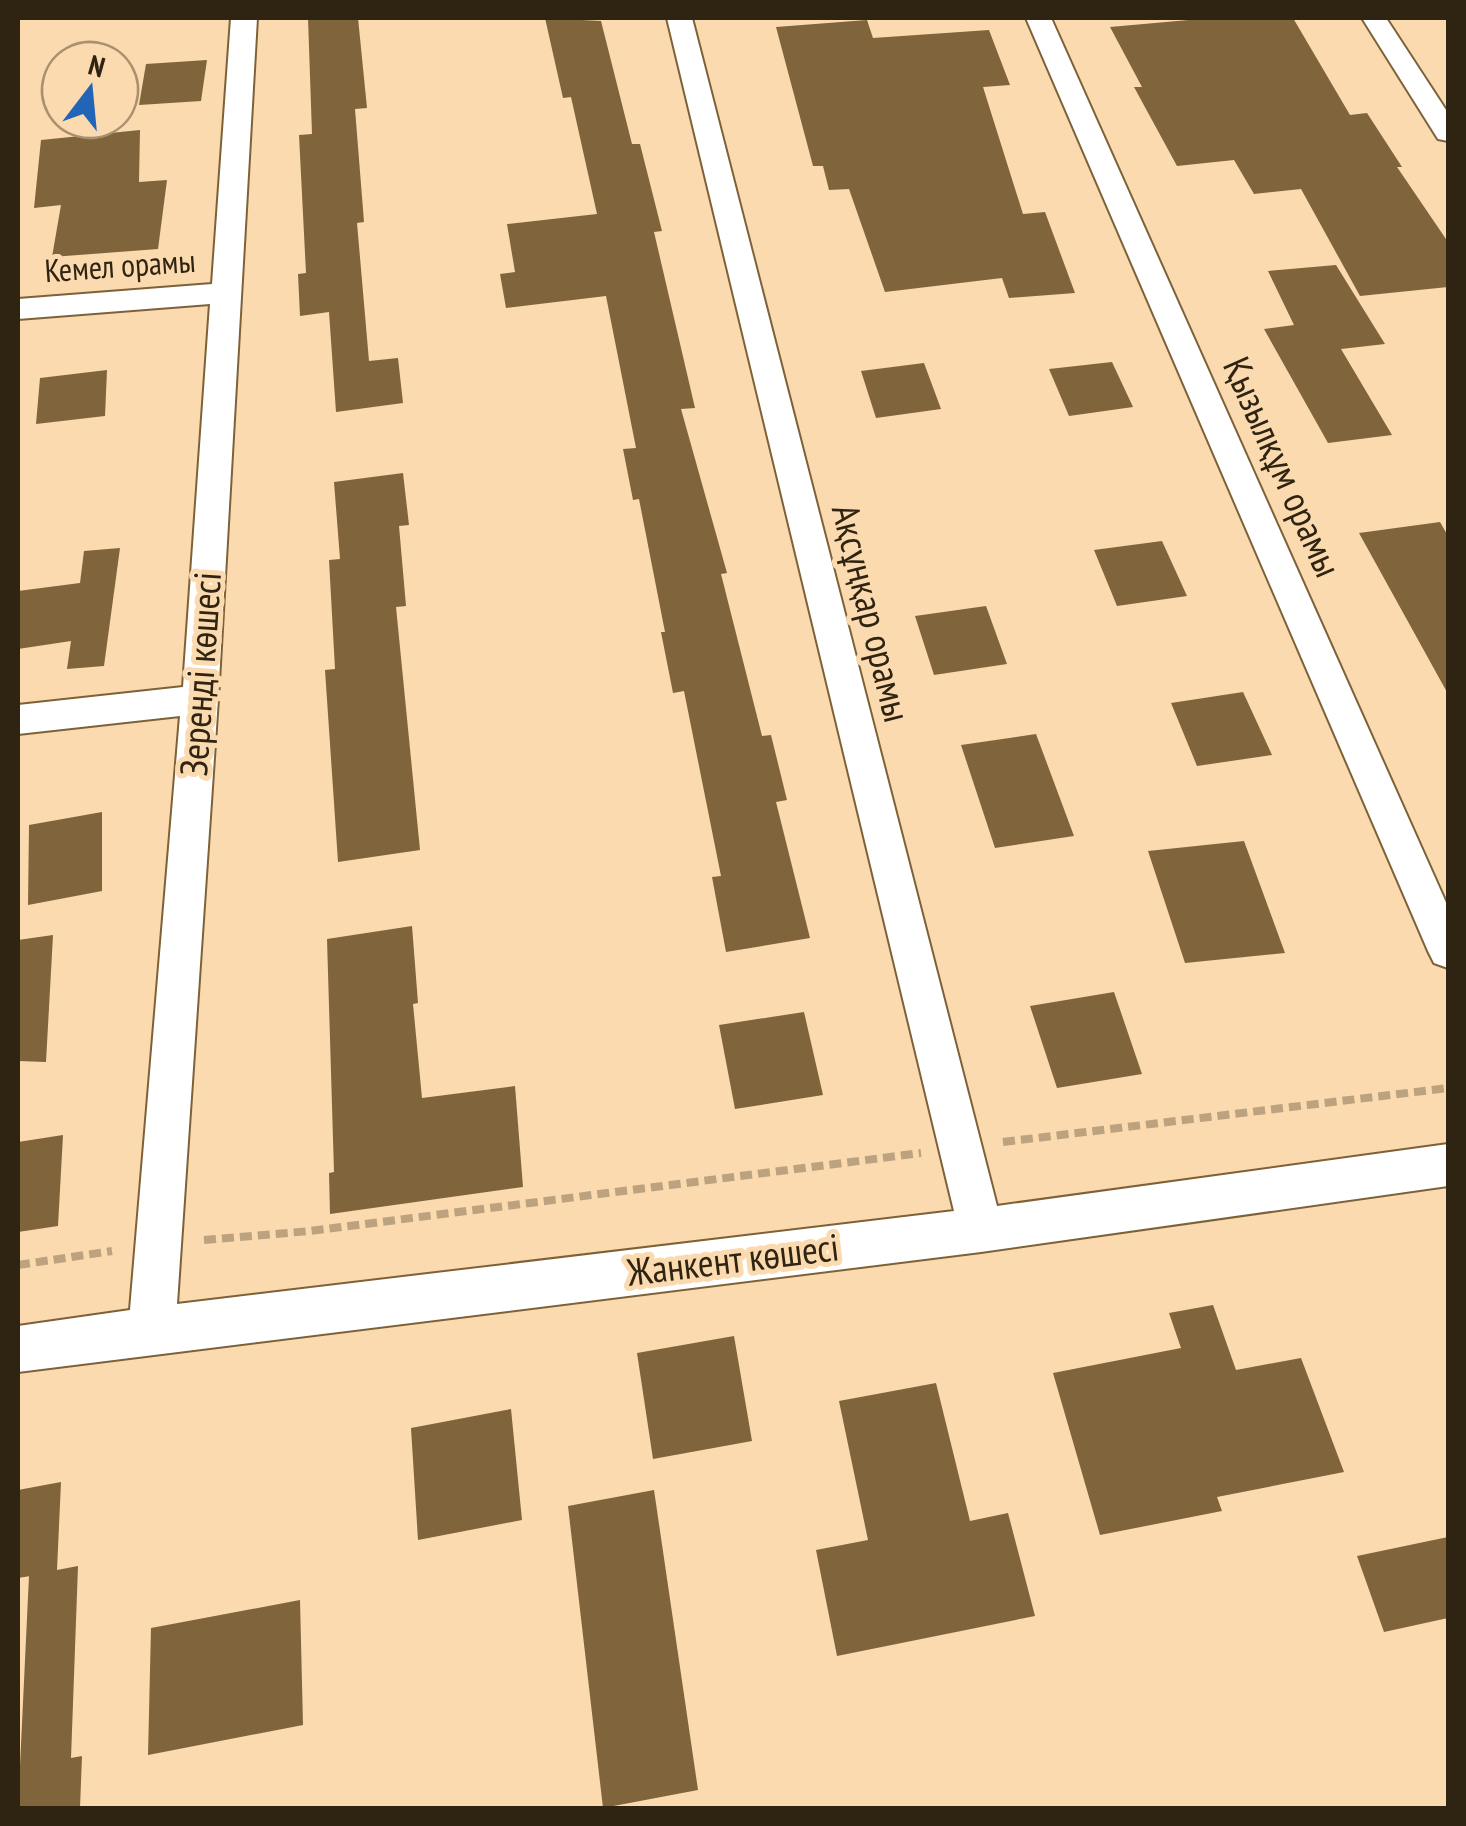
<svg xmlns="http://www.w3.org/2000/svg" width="1466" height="1826" viewBox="0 0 1466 1826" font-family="'PT Sans Narrow',sans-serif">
  <rect width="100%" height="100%" fill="#fadaae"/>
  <path fill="#80643c" d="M308 18H358L367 108 355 109 364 222 357 223 369 361 398 358 403 403 336 412 329 312 300 316 298 274 306 273 299 135 312 134Z
    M545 18 601 21 632 144H640L662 231 654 232 695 408 681 409 727 573 721 574 762 736 771 735 787 800 776 802 810 938 726 952 712 877 721 876 684 691 673 693 661 632H665L639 499 633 500 623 449 636 448 606 296 506 308 500 274 515 272 507 224 597 214 571 97 563 98Z
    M1211 18H1293L1350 115 1367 113 1402 167H1397L1448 242V287L1360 296 1301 189 1254 194 1234 160 1177 166 1134 87H1142L1110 27Z
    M867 20 873 38 989 30 1010 85 983 87 1023 214 1045 212 1075 293 1009 298 1002 278 885 292 849 189 829 190 823 166H813L776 27Z
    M207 60 201 101 139 105 146 64Z
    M140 130 139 182 167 180 158 249 52 257 61 205 34 208 41 140Z
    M1336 265 1385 344 1341 349 1392 435 1328 443 1264 329 1294 325 1268 271Z
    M1112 362 1133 407 1069 416 1049 369Z
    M924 363 941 409 876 418 861 371Z
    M107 370 105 416 36 424 40 378Z
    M403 473 409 525 399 526 406 606 396 607 420 850 338 862 325 670 335 669 329 560 340 559 334 482Z
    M1440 522 1448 536V694L1359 533Z
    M1162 541 1187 596 1117 606 1094 550Z
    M120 548 104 666 67 669 71 641 18 649V591L80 583 84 551Z
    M986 606 1007 664 934 675 915 616Z
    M1243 692 1272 755 1197 766 1171 703Z
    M1036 734 1074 836 995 848 961 745Z
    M102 812V891L28 905 29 825Z
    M1244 841 1285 953 1185 963 1148 851Z
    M412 926 418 1003 413 1004 422 1098 515 1086 523 1187 330 1214 329 1173 334 1172 327 939Z
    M53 935 46 1062 18 1061V940Z
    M1114 992 1142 1074 1057 1088 1030 1006Z
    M804 1012 823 1095 735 1109 719 1025Z
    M63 1135 58 1226 18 1232V1142Z
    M1213 1305 1236 1370 1301 1358 1344 1472 1217 1497 1222 1511 1100 1535 1053 1373 1181 1348 1169 1313Z
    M734 1336 752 1441 653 1459 637 1353Z
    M936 1383 970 1521 1008 1513 1035 1616 837 1656 816 1550 868 1540 839 1401Z
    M511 1409 522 1520 418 1540 411 1428Z
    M61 1482 57 1570 78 1566 71 1758 82 1756 80 1808H18L29 1576 43 1574 18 1578V1490Z
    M654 1490 698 1790 603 1808 568 1506Z
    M1448 1537V1618L1384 1632 1357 1556Z
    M300 1600 303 1725 148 1755 151 1628Z"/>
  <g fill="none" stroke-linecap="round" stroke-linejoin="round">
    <defs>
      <path id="minor" d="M231 18H257L218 699 177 1304 954 1211 667 18H692L997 1206 1448 1144V1186L981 1252 18 1372V1326L130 1310 180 716 18 734V705L183 687 210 304 18 319V299L212 284Z
        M1026 18H1051L1448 907V968L1434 963 1428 951Z
        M1362 18H1386L1448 113V141L1438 139Z"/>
    </defs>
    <use href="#minor" stroke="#7d6239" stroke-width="4"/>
    <path stroke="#bca27f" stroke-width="8" stroke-dasharray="12 6" stroke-linecap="butt" d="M1003 1142 1448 1088
      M204 1240 310 1231 921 1153
      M18 1265 112 1251"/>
    <use href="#minor" fill="#fff" fill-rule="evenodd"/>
  </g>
  <g text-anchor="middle" stroke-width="10" stroke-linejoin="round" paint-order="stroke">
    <g font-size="32" fill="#2f2312" stroke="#fadaae">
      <text transform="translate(120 266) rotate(-4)" y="11">Кемел орамы</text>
    </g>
    <g font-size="38" fill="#2f2312" stroke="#fadaae">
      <text transform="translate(1282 467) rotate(66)" y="13">Қызылқұм орамы</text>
      <text transform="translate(871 613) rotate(76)" y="13">Ақсұңқар орамы</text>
      <text transform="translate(201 674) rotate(-86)" y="13">Зеренді көшесі</text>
      <text transform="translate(733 1260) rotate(-7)" y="13">Жанкент көшесі</text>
    </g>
  </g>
  <rect width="1466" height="1826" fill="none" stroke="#2f2312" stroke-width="40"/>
  <g transform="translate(90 90) rotate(16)"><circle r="48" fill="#fadaae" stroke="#a99170" stroke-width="2.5"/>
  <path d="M0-8L18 38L0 25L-18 38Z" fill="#2264b5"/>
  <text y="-15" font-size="28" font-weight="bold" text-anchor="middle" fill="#2f2312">N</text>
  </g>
</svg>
